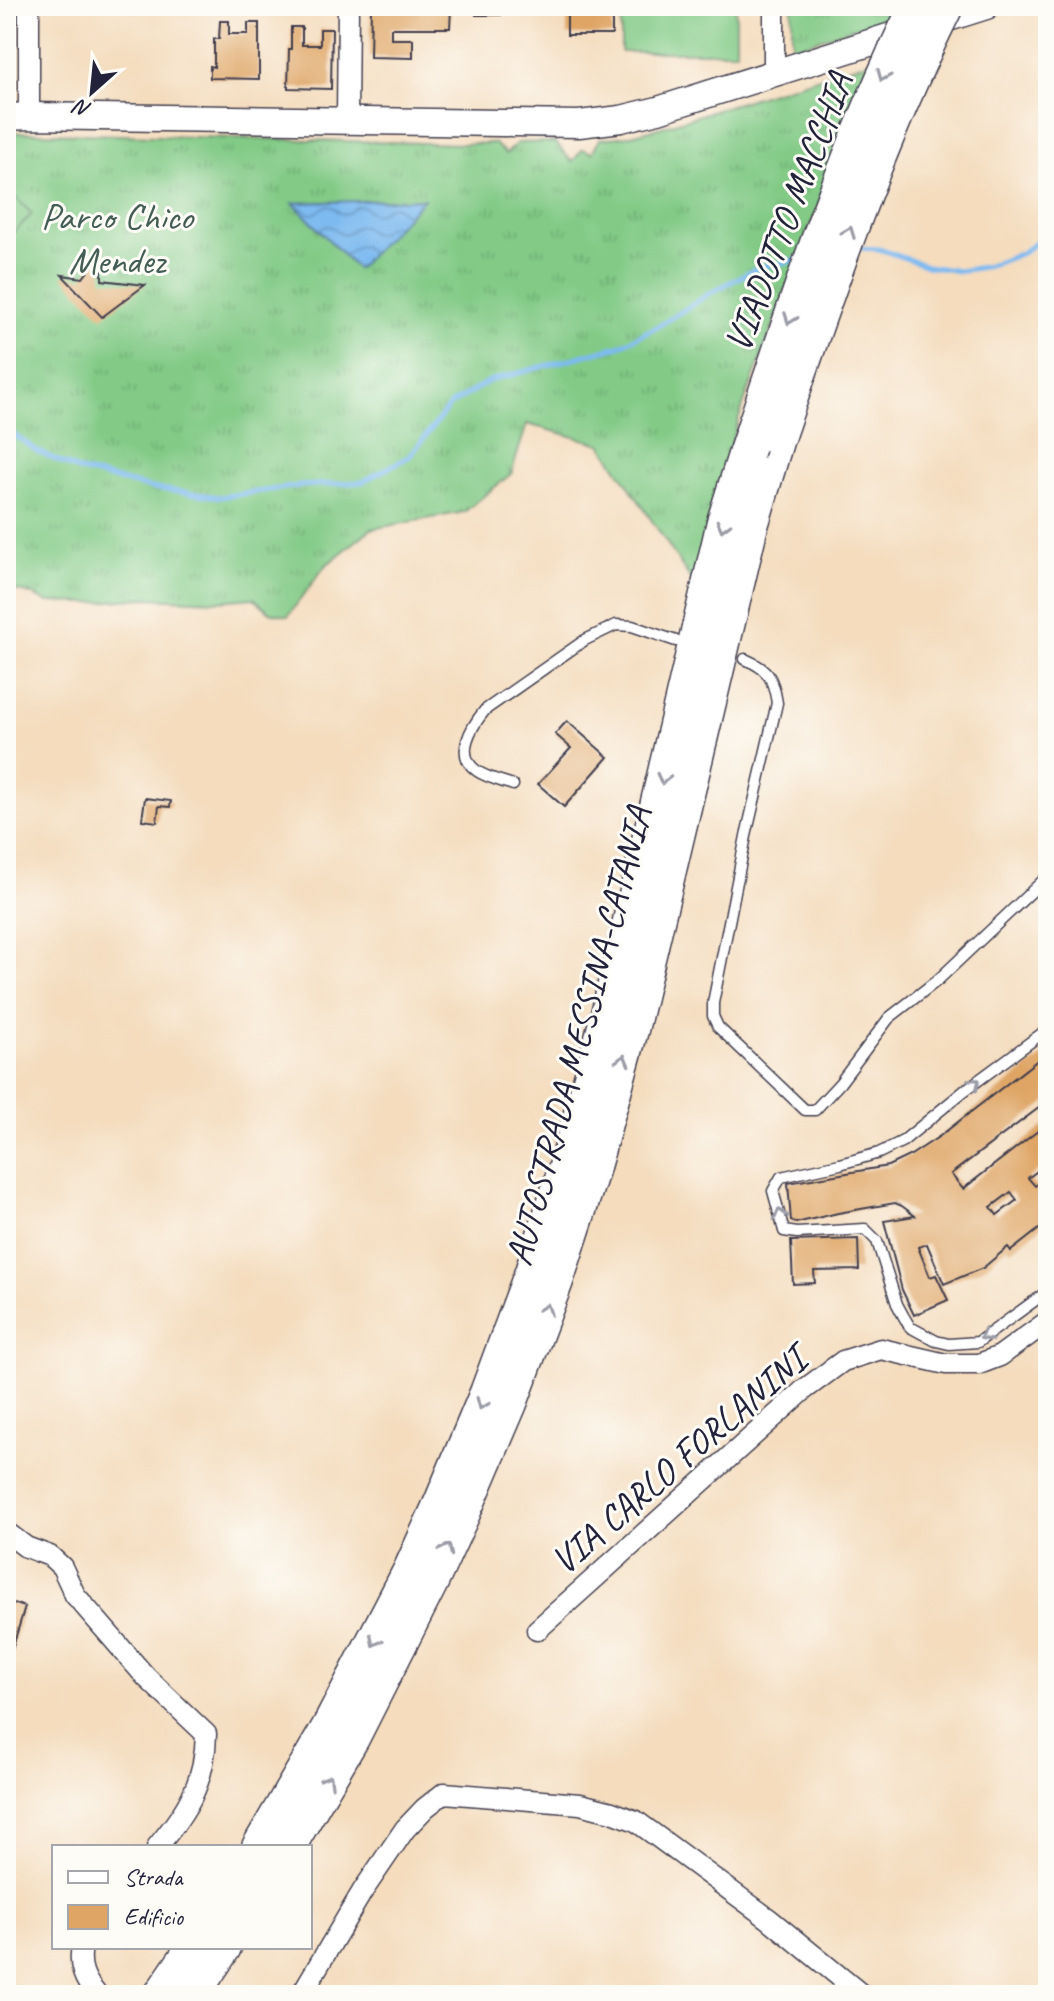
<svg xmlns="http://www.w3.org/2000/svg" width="1054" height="2001" viewBox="0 0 1054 2001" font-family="Caveat,sans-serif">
  <defs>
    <pattern id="grass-tufts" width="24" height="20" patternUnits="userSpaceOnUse" patternTransform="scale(2)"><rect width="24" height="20" fill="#82ca86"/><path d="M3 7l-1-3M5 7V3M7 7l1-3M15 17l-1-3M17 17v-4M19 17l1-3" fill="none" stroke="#70ad75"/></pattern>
    <pattern id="water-waves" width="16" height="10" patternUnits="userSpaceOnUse" patternTransform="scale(2)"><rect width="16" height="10" fill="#7dbaf0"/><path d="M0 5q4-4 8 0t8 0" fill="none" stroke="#6697c4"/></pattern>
  </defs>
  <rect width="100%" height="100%" fill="#fdfcf7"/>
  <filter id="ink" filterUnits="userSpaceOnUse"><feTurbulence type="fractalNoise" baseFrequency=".0125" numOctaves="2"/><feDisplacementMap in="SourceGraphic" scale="16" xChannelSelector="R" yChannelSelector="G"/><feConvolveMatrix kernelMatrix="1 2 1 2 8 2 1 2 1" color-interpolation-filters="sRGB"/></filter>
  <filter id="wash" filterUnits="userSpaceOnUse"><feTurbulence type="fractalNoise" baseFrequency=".006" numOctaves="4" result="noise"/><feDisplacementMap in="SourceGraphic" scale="32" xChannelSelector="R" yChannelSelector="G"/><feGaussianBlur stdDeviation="1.8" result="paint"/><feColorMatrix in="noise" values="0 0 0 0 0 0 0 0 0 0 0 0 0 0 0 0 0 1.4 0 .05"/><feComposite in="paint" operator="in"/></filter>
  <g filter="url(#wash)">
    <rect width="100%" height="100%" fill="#f4dcbd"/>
    <path fill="url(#grass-tufts)" stroke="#527660" stroke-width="2" d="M792 6H898L892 16 792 48Z
      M873 60 741 411 707 527 694 584 601 444 527 424 511 474 464 512 371 529 325 566 288 616 270 612 254 598 218 601 144 598 89 603 47 602 31 594 6 588V132L462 144 494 143 506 154 517 143 555 142 572 162 583 149 592 153 600 139 627 136 662 127Z"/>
    <path fill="#82ca86" stroke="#527660" stroke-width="2" d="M621 6H736V52H621Z
      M6 188 32 214 6 240Z"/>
    <path fill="url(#water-waves)" stroke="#506e96" stroke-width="2" d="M424 199 357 269 293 203Z"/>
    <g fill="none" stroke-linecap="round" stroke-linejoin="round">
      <path stroke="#7dbaf0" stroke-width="5" d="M858 248 879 249 927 266 959 271 989 266 1022 253 1048 233
        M6 429 37 451 80 471 152 488 219 497 299 486 362 482 410 456 450 405 489 381 619 346 660 325 712 292 759 267 797 260"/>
    </g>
    <g id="blocks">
      <path fill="#dfa565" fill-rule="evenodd" d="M440 6V8H451L450 28H391V39H413V58L370 57 371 7Z
        M476 6H501V15H476Z
        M567 6H612V35H567Z
        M220 21H229V34H248V23H259V79L210 78V66L214 67V39H219Z
        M291 27H302V45H320V29H332L331 89 288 88 289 49H291Z
        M95 262 102 267V280L145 285 102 317 62 275 83 278Z
        M567 721 608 757 564 807 538 784 571 748 555 734Z
        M145 798 171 801 170 807 159 806 157 822 142 820Z
        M1048 1052V1101L951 1174 963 1189 1048 1123V1163L1028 1178 1035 1186 1048 1176V1222L1011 1251 1008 1247 983 1268 944 1284 927 1244 918 1247 930 1277 936 1275 948 1300 914 1315 902 1290 884 1221 915 1216 902 1206 895 1203 838 1213 796 1223 791 1221 788 1183 888 1166 911 1155 940 1136ZM1011 1192 1017 1200 997 1215 991 1207Z
        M858 1239 859 1270 814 1271 815 1283 793 1284 791 1241Z
        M6 1601 25 1607 7 1665H6Z"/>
    </g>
  </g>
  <g filter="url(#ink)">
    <use href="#blocks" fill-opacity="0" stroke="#423e4e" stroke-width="2"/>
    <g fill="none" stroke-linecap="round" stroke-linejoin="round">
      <defs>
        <path id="lane" d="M745 659C768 669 773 677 777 703L746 836 713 1003V1016L718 1027 805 1110H815L840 1083 889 1018 939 979 1048 876
          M513 785C502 781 487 778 477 771 454 755 471 727 485 710L585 640 616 625 632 626 676 641
          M1048 1029 964 1091 903 1141 879 1153 840 1164 781 1177 773 1191 784 1231 797 1233 865 1229 877 1241 897 1304 904 1317 910 1327 936 1341 949 1344 978 1342 1048 1291"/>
        <path id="street" d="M29 6V116
          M774 74V6
          M347 121 348 6
          M6 1532 26 1547 50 1556 62 1567 75 1595 146 1677 206 1734C205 1783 187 1811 157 1847
          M537 1630 805 1389 843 1361 881 1349 946 1364H979L1000 1356 1048 1321
          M82 1947C78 1966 84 1980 97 1995
          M301 1995 362 1892 405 1829 425 1808 444 1793 580 1804 612 1812 636 1821 769 1919 862 1995"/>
        <path id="secondary" d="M6 117 29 116 579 124 621 119 658 110 986 6"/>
        <path id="highway" d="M259 1847 329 1727 410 1571 441 1503 487 1393 532 1272 568 1161 606 1023 724 522 746 452
          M288 1847 352 1738 431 1582 463 1513 510 1403 556 1281 592 1170 631 1030 750 529 777 438
          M161 1995 194 1947
          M192 1995 224 1947"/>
      </defs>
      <use href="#lane" stroke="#423e4e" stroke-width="13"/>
      <use href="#street" stroke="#423e4e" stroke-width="23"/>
      <use href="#secondary" stroke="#423e4e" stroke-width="29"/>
      <use href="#highway" stroke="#423e4e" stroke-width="37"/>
      <use href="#lane" stroke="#fff" stroke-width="10"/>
      <use href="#street" stroke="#fff" stroke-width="20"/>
      <use href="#secondary" stroke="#fff" stroke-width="26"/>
      <use href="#highway" stroke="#fff" stroke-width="34"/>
      <defs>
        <path id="highway-bridge" d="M777 438C827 291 877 145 946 6
          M746 452C796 301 846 148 917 6"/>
      </defs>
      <use href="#highway-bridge" stroke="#423e4e" stroke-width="37" stroke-linecap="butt"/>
      <use href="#highway-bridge" stroke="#fff" stroke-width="34"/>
    </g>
    <defs><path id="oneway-chevron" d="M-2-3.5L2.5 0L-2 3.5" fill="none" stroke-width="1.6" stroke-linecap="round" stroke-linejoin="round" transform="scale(2)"/></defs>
    <g stroke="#9c9ca7">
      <use href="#oneway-chevron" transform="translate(883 76) rotate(113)"/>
      <use href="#oneway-chevron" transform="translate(849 232) rotate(-69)"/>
      <use href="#oneway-chevron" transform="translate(790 319) rotate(110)"/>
      <use href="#oneway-chevron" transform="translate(723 526) rotate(105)"/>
      <use href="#oneway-chevron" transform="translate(663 779) rotate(103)"/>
      <use href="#oneway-chevron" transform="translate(623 1060) rotate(-75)"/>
      <use href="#oneway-chevron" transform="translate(975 1083) rotate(-38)"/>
      <use href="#oneway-chevron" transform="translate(780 1214) rotate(-105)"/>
      <use href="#oneway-chevron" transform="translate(546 1309) rotate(-70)"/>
      <use href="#oneway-chevron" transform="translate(985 1336) rotate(151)"/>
      <use href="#oneway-chevron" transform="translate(482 1404) rotate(113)"/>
      <use href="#oneway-chevron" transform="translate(447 1549) rotate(-65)"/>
      <use href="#oneway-chevron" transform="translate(375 1641) rotate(117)"/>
      <use href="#oneway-chevron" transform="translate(328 1780) rotate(-60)"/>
    </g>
  </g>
  <g text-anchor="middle" stroke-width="6" stroke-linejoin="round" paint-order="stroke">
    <g font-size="38" fill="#22223b" stroke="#fdfcf7">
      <text transform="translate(788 212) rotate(-69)" y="13">VIADOTTO MACCHIA</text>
      <text transform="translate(578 1036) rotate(-75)" y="13">AUTOSTRADA MESSINA-CATANIA</text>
      <text transform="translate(678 1460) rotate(-41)" y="13">VIA CARLO FORLANINI</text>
    </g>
    <g font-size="38" fill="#445d55" stroke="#fdfcf7">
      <text x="117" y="229">Parco Chico<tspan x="117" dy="44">Mendez</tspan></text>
    </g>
  </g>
  <rect width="1054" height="2001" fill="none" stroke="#fdfcf7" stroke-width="32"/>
  <rect x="52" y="1845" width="260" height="104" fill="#fdfcf7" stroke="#a5a5ac" stroke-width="2"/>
  <rect x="68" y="1871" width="40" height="12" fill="#ffffff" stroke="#a5a5ac" stroke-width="2"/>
  <text x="124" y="1885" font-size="24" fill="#22223b">Strada</text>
  <rect x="68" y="1905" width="40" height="24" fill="#dfa565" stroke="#a5a5ac" stroke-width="2"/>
  <text x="124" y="1925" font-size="24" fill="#22223b">Edificio</text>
  <g transform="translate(92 92) rotate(207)" stroke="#fdfcf7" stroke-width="6" paint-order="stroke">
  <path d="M0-6L14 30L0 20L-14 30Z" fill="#22223b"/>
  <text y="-12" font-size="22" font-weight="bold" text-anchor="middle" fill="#22223b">N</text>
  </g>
</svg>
